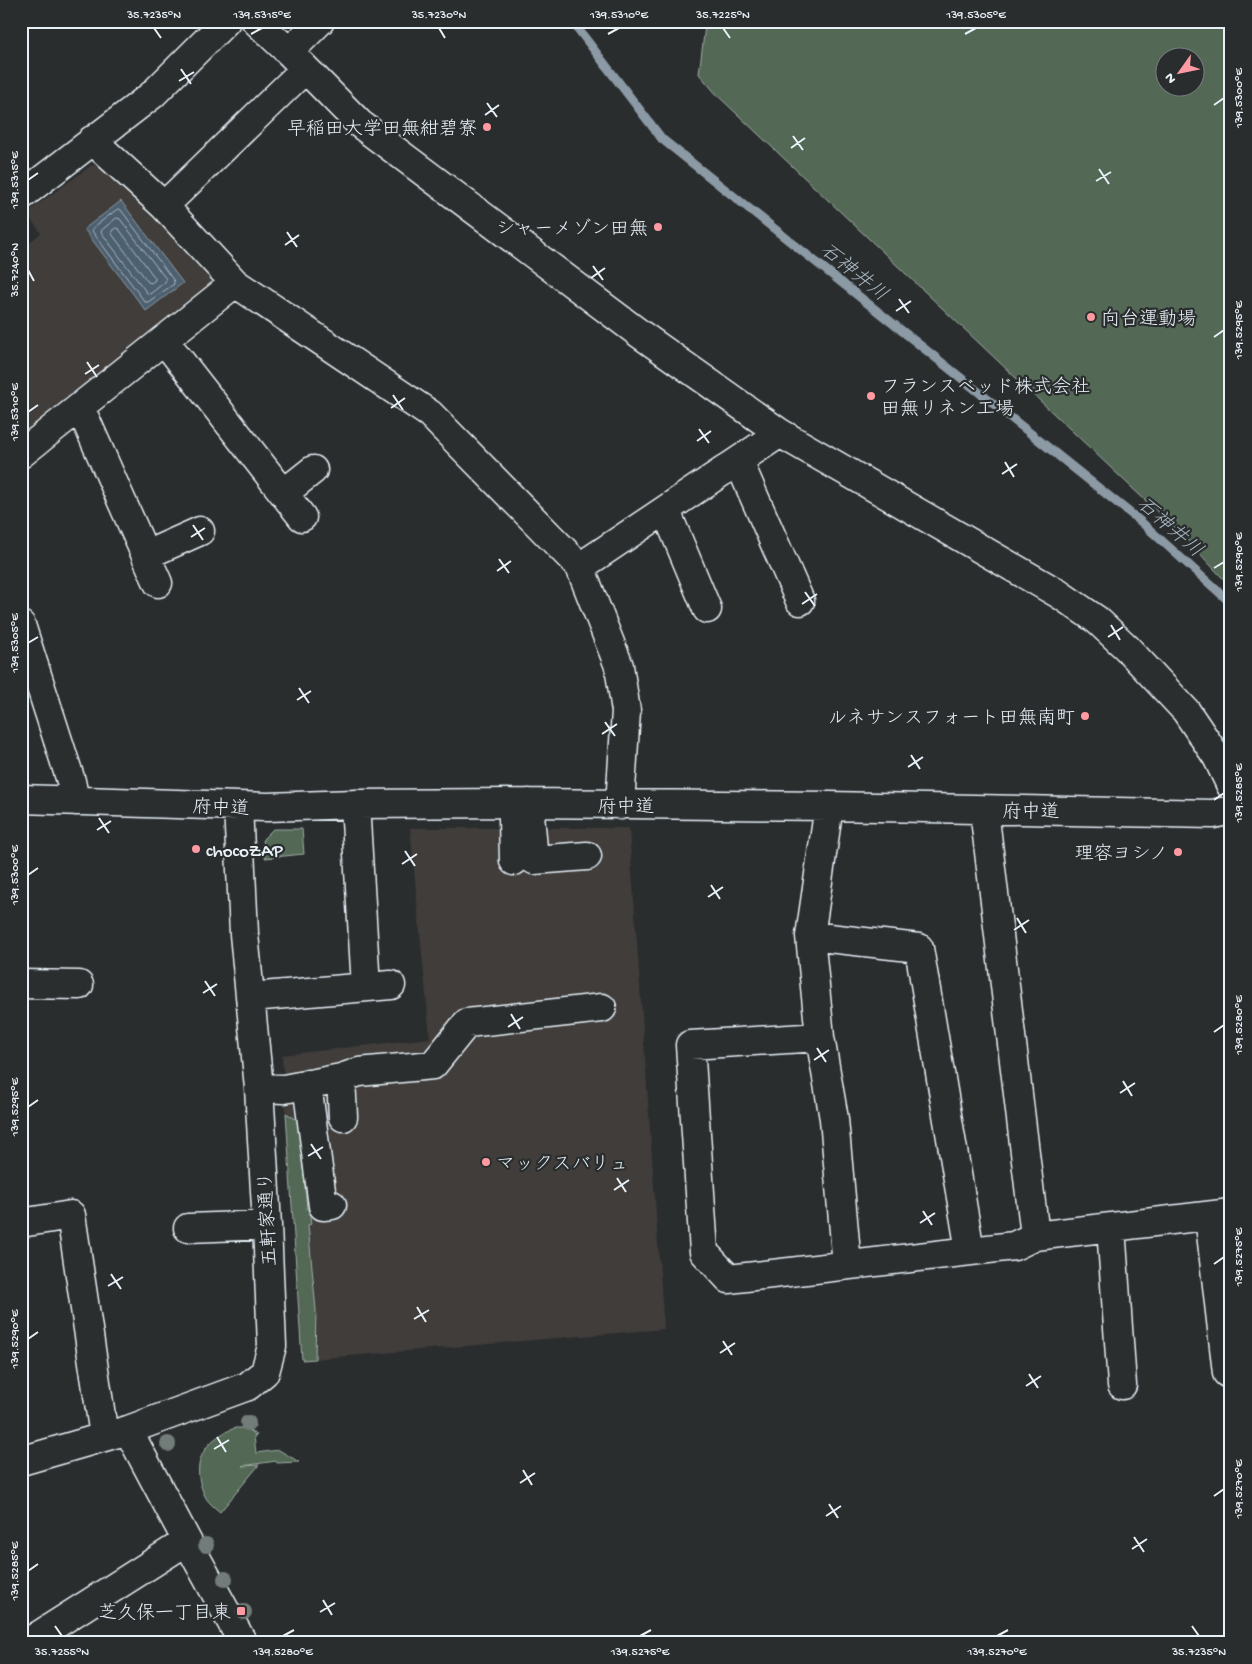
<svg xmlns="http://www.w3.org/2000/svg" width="1252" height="1664" viewBox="0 0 1252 1664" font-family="'Gochi Hand','Klee One',sans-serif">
  <rect width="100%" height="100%" fill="#2a2d2e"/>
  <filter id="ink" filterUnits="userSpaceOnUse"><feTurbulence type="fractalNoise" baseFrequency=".02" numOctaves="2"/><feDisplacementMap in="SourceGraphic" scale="10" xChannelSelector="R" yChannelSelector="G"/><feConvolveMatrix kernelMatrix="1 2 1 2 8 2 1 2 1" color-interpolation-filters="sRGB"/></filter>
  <g filter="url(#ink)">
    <path fill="#3f3c3a" d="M92 165 111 168 213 271 212 291 21 440V230L30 242 41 233 26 213Z
      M410 828H629L664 1329 302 1360 282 1055 430 1038Z"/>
    <path fill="#536955" stroke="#9eada6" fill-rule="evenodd" d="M710 21H1231V587L1185 538 718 96 699 74 705 26ZM1164 58H1194V88H1164Z
      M273 829H302L304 854 265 858 263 839Z
      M286 1113 299 1121 307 1209H309L311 1224 308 1225 316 1310 315 1359 302 1360Z
      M235 1428H244L257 1435 254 1436 256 1453 279 1450 299 1462 277 1463 276 1461 242 1466 259 1465 220 1512C215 1508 209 1503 206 1498 189 1466 202 1440 235 1428Z"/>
    <path fill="#4e6070" stroke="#8c9aa6" d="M121 201 183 283 146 311 84 229Z"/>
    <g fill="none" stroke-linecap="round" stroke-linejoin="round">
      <path stroke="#aab7c2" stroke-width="1" d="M118 209 121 210 174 281V284L148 302H145L92 231 93 228Z
        M117 218 120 219 166 279 165 282 150 294 147 293 101 232 102 230Z
        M116 228 119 229 155 278V280L151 283 148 282 112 234V231Z"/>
      <path stroke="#8c9aa6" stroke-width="9" d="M572 21 662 139 1140 521 1231 603"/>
      <defs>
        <path id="minor" d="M256 21 289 52 360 124 640 334 780 433 1059 594 1097 620 1127 648 1186 711 1217 757 1231 786
          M289 52 320 21
          M92 140 164 206 235 283 430 414 580 567 619 666 626 711 620 805
          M21 196 152 95 226 21
          M164 206 305 69
          M164 340 302 517
          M80 407 158 583
          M21 454 235 283
          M739 462 800 601
          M284 493 313 470
          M666 511 707 609
          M146 555 200 531
          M580 567 780 433
          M21 625 71 781 75 801
          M21 799 267 807 355 804 529 803 829 806 1213 814 1231 810
          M529 803 534 860 587 856
          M355 804 366 987
          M829 806 810 936 820 1037 834 1119 847 1265
          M984 810 1035 1236
          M513 818 514 861
          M810 936 919 948 970 1251
          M21 984 79 985
          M251 997 391 985
          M820 1037 690 1045 704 1252 729 1279 1014 1246 1035 1236 1231 1213
          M341 1078 343 1117
          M307 1084 323 1206 332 1205
          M259 1088 284 1089 341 1078 359 1072 433 1065 467 1023 602 1008
          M1209 1216 1227 1373
          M21 1223 71 1215 104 1436
          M1111 1227 1122 1385
          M188 1228 267 1225
          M128 1430 187 1541 243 1643
          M21 1461 128 1430 248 1386 265 1372 272 1346 267 1225 259 1088 244 934 238 806
          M33 1639 187 1541"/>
      </defs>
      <use href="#minor" stroke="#e8f1f8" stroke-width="31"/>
      <use href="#minor" stroke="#2a2d2e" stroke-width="28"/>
    </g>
    <g fill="#727b79">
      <circle cx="248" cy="1423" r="8"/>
      <circle cx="168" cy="1444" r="8"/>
      <circle cx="206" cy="1545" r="8"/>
      <circle cx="225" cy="1579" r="8"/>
      <circle cx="244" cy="1612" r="8"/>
    </g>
  </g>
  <path fill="none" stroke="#e8f1f8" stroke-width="2" d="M154 28 161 38M439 28 445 38M723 28 730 38M251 34 262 28M608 34 619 28M965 34 976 28M181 69 191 84M179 81 194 72M487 103 497 117M1214 105 1224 98M485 115 499 105M793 136 803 150M791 148 805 138M1099 169 1109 184M28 180 38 173M1096 181 1111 172M287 232 297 247M285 245 299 235M593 266 603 280M28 270 34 281M591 278 605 268M899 299 909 313M896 311 911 301M1214 337 1224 330M87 362 97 377M85 374 99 365M393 395 403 410M391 408 405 398M28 412 38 405M699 429 709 443M697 441 711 431M1005 462 1014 477M1002 474 1017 464M193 525 203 540M191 537 205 528M499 559 509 573M1214 568 1224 562M497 571 511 561M805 592 815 606M802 604 817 594M1111 625 1120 640M1108 637 1123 627M28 643 38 637M299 688 309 703M297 700 311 691M605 722 615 736M602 734 617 724M911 755 920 769M908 767 923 757M1214 800 1224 793M99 818 109 833M97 830 111 821M405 851 415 866M402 864 417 854M28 875 38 868M711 885 720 899M708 897 723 887M1017 918 1026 933M1014 930 1029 920M205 981 215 996M203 993 217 984M511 1014 520 1029M508 1027 523 1017M1214 1032 1224 1025M817 1048 826 1062M814 1060 829 1050M1123 1081 1132 1096M1120 1093 1135 1083M28 1107 38 1100M311 1144 321 1159M308 1156 323 1147M617 1178 626 1192M614 1190 629 1180M923 1211 932 1225M920 1223 935 1213M1214 1264 1224 1257M111 1274 121 1289M108 1286 123 1277M417 1307 426 1322M414 1319 429 1310M28 1339 38 1332M723 1341 732 1355M720 1353 735 1343M1029 1374 1038 1388M1026 1386 1041 1376M217 1437 226 1452M214 1449 229 1440M523 1470 532 1485M520 1483 535 1473M1214 1496 1224 1489M829 1504 838 1518M826 1516 841 1506M1134 1537 1144 1552M1132 1549 1147 1539M28 1571 38 1564M323 1600 332 1615M320 1612 335 1603M55 1626 62 1636M1192 1626 1199 1636M283 1636 294 1630M640 1636 651 1630M997 1636 1008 1630"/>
  <g fill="#ff9aa2" stroke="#2a2d2e" stroke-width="2">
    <circle cx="487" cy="127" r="5"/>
    <circle cx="658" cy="227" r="5"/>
    <circle cx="1091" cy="317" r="5"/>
    <circle cx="871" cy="396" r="5"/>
    <circle cx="1085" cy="716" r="5"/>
    <circle cx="196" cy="849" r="5"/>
    <circle cx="1178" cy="852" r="5"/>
    <circle cx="486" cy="1162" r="5"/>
    <rect x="236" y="1606" width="10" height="10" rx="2.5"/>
  </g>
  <g text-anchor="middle" stroke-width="4.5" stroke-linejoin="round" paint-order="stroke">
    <g font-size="19" fill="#e8f1f8" stroke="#2a2d2e" text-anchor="end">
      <text x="477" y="134">早稲田大学田無紺碧寮</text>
      <text x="648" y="234">シャーメゾン田無</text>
      <text x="1101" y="324" text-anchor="start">向台運動場</text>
      <text x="881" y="392" text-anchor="start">フランスベッド株式会社<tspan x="881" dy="22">田無リネン工場</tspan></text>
      <text x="1075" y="723">ルネサンスフォート田無南町</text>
      <text x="206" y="856" text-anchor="start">chocoZAP</text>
      <text x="1168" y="859">理容ヨシノ</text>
      <text x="496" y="1169" text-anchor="start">マックスバリュ</text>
      <text x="231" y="1618">芝久保一丁目東</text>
    </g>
    <g font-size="19" fill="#e8f1f8" stroke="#2a2d2e">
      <text x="626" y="812">府中道</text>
      <text transform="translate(221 806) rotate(2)" y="7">府中道</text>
      <text x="1031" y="817">府中道</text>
      <text transform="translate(266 1219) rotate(-93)" y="7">五軒家通り</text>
    </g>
    <g font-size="20" font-style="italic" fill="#aab7c2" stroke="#2a2d2e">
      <text transform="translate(855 271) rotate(39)" y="7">石神井川</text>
      <text transform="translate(1171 526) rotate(41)" y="7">石神井川</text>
    </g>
  </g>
  <rect width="1252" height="1664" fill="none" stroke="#2a2d2e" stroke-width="55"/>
  <g transform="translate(1180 72) rotate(237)"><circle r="24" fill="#2a2d2e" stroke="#767b7f"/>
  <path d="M0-4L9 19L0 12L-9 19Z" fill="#ff9aa2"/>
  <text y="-8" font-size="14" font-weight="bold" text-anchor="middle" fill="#e8f1f8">N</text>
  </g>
  <rect x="28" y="28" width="1196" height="1608" fill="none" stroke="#e8f1f8" stroke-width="2"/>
  <g font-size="12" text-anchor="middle" fill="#e8f1f8">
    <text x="154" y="18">35.7235°N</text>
    <text x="262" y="18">139.5315°E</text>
    <text x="439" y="18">35.7230°N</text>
    <text x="619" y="18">139.5310°E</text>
    <text x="723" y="18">35.7225°N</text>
    <text x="976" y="18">139.5305°E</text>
    <text transform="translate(1238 98) rotate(-90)" y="4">139.5300°E</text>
    <text transform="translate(14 180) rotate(-90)" y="4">139.5315°E</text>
    <text transform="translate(14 270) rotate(-90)" y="4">35.7240°N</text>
    <text transform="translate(1238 330) rotate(-90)" y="4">139.5295°E</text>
    <text transform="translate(14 412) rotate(-90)" y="4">139.5310°E</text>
    <text transform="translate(1238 562) rotate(-90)" y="4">139.5290°E</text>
    <text transform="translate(14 643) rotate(-90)" y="4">139.5305°E</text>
    <text transform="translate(1238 793) rotate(-90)" y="4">139.5285°E</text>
    <text transform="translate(14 875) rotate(-90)" y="4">139.5300°E</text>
    <text transform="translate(1238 1025) rotate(-90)" y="4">139.5280°E</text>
    <text transform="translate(14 1107) rotate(-90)" y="4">139.5295°E</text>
    <text transform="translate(1238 1257) rotate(-90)" y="4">139.5275°E</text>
    <text transform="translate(14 1339) rotate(-90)" y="4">139.5290°E</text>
    <text transform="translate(1238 1489) rotate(-90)" y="4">139.5270°E</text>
    <text transform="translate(14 1571) rotate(-90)" y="4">139.5285°E</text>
    <text x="62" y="1655">35.7255°N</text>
    <text x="283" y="1655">139.5280°E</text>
    <text x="640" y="1655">139.5275°E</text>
    <text x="997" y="1655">139.5270°E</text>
    <text x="1199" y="1655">35.7235°N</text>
  </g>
</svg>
